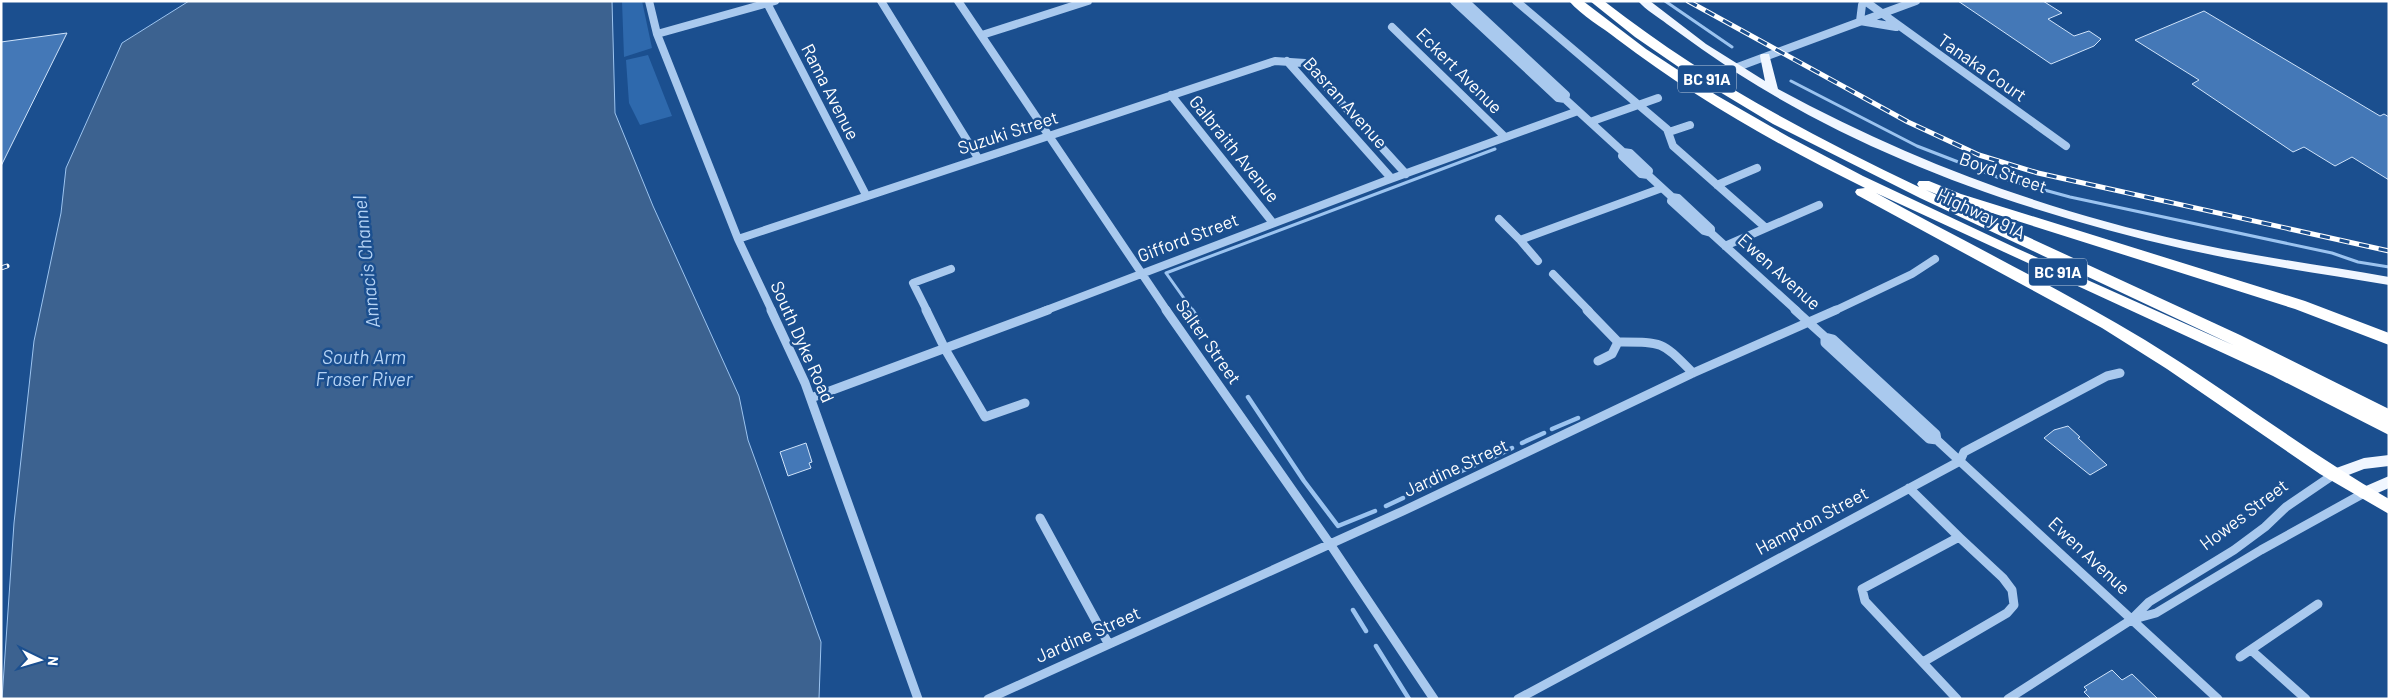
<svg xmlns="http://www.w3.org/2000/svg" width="2390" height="700" viewBox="0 0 2390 700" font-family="Barlow,sans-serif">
  <rect width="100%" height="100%" fill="#1b4f8f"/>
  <path fill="#2e69ad" d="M622 1H642L652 48 624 57Z
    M648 55 672 116 640 125 629 103 626 60Z"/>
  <path fill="#3c6290" stroke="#9cc4f0" d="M189 1H612L615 113 653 206 739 396 748 440 821 642 819 699H2L14 523 34 341 61 213 66 168 122 43Z"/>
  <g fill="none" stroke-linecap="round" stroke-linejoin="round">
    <path stroke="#9cc4f0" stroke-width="3" d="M1665 1 1732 47
      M1791 81 1917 146 1997 177 2070 197 2332 253 2358 262 2389 267
      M1193 311 1166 273 1495 149"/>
    <path stroke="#9cc4f0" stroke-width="4.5" d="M1192 310 1199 320
      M1248 397 1304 481 1338 526 1375 511
      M1552 429 1578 418
      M1522 443 1544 433
      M1490 459 1512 448
      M1450 476 1480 463
      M1420 490 1440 481
      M1386 506 1403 498
      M1353 610 1366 631
      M1376 646 1409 699"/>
  </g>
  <path fill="#4478b7" stroke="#cfe3fa" d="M1958 1H2043L2062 13 2048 19 2074 36 2089 31 2101 39 2094 46 2051 64Z
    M2204 11 2380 116 2384 114 2389 117V180L2352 157 2335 166 2304 147 2293 152 2192 84 2199 80 2135 40Z
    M67 33 1 166V42Z
    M2068 426 2080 437 2078 438 2107 465 2090 475 2044 438 2054 430Z
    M806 443 812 462 809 463 811 468 788 476 780 452Z
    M2112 670 2122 680 2132 674 2158 699H2091L2084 692 2087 690 2084 687Z"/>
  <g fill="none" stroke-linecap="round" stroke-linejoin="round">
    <path stroke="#a9c9ee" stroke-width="8" d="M649 1 657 34 738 239 772 311
      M881 1 978 158
      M958 1 1167 311
      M1454 1 1558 98 1565 99 1623 152 1630 153 1649 171 1648 175
      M1465 1 1566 95 1565 99
      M1516 1 1667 129 1673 146 1766 228 1725 246
      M1865 1 2066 146
      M767 3 866 195
      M1862 5 1860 21 1896 27
      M1392 27 1505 137
      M657 34 775 1
      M982 35 1088 1
      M1287 61 1391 178
      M1735 68 1916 1
      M1171 95 1273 223
      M1590 122 1658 98
      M1669 132 1690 125
      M1623 152 1622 156 1641 174 1648 175 1672 197 1678 198 1711 229V233
      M1717 185 1757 168
      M1672 197 1671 201 1704 231 1711 233 1797 311
      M1499 219 1520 240
      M1766 228 1819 205
      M738 239 1275 61 1305 63 1406 174
      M1538 261 1520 240 1662 188
      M1553 274 1589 311
      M927 311 913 283 951 269
      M1044 311 1385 181 1578 111
      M1834 311 1912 274 1935 259"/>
    <path stroke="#a9c9ee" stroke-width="9" d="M771 310 805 383 918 699
      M926 310 945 349 985 417 1025 403
      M1166 310 1330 544 1434 699
      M1587 310 1618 342C1664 342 1661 341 1693 373
      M1795 310 1825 337 1833 339 1936 434 1937 440 2218 699
      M1825 337V343L1929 439 1937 440
      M1598 361 1612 354 1618 342
      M811 398 1048 310
      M1909 488 1959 537 1862 589 1865 601 1957 699
      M1040 518 1108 643
      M2134 619 2156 613 2261 550 2364 493
      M2251 650 2306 699
      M2240 657 2318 604
      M1923 662 2007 613 2014 605 2012 590 2003 578 1959 537
      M988 699 1403 511 1693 373 1836 310
      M1518 699 1960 461 1964 452 2107 376 2120 373
      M2008 699 2131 620 2149 602 2234 550 2265 527 2286 507 2333 475"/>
    <path fill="#f0f6ff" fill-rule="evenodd" d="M1638 1H1650L1706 44 1765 81 1760 56 1761 54H1769L1778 89C1909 160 2038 208 2184 241 2251 256 2321 265 2389 277V285C2320 273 2251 264 2184 249 2028 213 1873 160 1737 73 1713 57 1690 41 1667 24 1658 17 1646 10 1638 1Z
      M2389 455V466L2364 469 2333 481 2328 479 2326 475 2328 471 2364 458Z
      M2389 476V488L2364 499 2359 497 2357 493 2359 489Z"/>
    <path fill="#fff" fill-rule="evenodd" d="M1569 1H1583L1646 49 1716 95 1789 137 1863 176 2016 248 2233 345 1920 198 1773 124 1680 68 1635 37 1590 1H1604C1701 77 1808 134 1919 187L1917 184 1919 181H1929L1961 194 2305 301 2389 333V345L2295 309 1951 200 1926 190 2240 335 2389 409V435L2273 376 1876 193C1965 242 2057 287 2145 340 2228 391 2304 450 2389 499V514L2320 474 2167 369 2102 328 1857 195 1855 192 1857 189 1865 188C1779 146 1693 97 1617 39 1602 27 1582 16 1569 1Z"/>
    <defs>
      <path id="rail" d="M1688 1 1908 122 1979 155 2038 173 2389 251
        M1 268 7 266"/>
    </defs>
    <use href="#rail" stroke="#fff" stroke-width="5"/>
    <use href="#rail" stroke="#1b4f8f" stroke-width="3" stroke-dasharray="10" stroke-linecap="butt"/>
  </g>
  <g text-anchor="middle" stroke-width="5" stroke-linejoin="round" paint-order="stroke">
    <g fill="#1b4f8f" stroke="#bbcadd" stroke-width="1">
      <rect x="1678" y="65.5" width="58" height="27" rx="4"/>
      <rect x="2029" y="258.5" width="58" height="27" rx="4"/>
    </g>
    <g font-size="16" font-weight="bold" fill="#fff">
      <text x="1707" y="85">BC 91A</text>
      <text x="2058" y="278">BC 91A</text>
    </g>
    <g font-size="18" fill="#fff" stroke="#1b4f8f">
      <text transform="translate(1982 68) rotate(35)" y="6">Tanaka Court</text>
      <text transform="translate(1459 71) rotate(45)" y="6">Eckert Avenue</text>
      <text transform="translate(830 92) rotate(63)" y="6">Rama Avenue</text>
      <text transform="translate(1345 103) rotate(48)" y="6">Basran Avenue</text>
      <text transform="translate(1008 133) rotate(-18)" y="6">Suzuki Street</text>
      <text transform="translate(1234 149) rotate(51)" y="6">Galbraith Avenue</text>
      <text transform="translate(2003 173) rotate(19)" y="6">Boyd Street</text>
      <text transform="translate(1981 214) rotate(25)" y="6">Highway 91A</text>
      <text transform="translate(1188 238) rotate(-21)" y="6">Gifford Street</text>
      <text transform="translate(1779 272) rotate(42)" y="6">Ewen Avenue</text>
      <text transform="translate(802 342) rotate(66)" y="6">South Dyke Road</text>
      <text transform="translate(1208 342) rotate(55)" y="6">Salter Street</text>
      <text transform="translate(1456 468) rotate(-25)" y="6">Jardine Street</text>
      <text transform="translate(2244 515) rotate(-37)" y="6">Howes Street</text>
      <text transform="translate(1812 521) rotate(-28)" y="6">Hampton Street</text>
      <text transform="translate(2089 556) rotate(43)" y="6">Ewen Avenue</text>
      <text transform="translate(1088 635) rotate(-24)" y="6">Jardine Street</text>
    </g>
    <g font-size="19" font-style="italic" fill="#b5d3f5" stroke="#1b4f8f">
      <text transform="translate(366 262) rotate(-96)" y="7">Annacis Channel</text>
      <text x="364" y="364">South Arm<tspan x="364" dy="22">Fraser River</tspan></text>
    </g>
  </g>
  <rect width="2390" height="700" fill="none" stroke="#ffffff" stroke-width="5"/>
  <g transform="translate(40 660) rotate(95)" stroke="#1b4f8f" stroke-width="4" paint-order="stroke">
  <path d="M0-4L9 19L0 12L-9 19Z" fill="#ffffff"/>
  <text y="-8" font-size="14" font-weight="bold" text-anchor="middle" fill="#ffffff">N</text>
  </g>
</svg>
